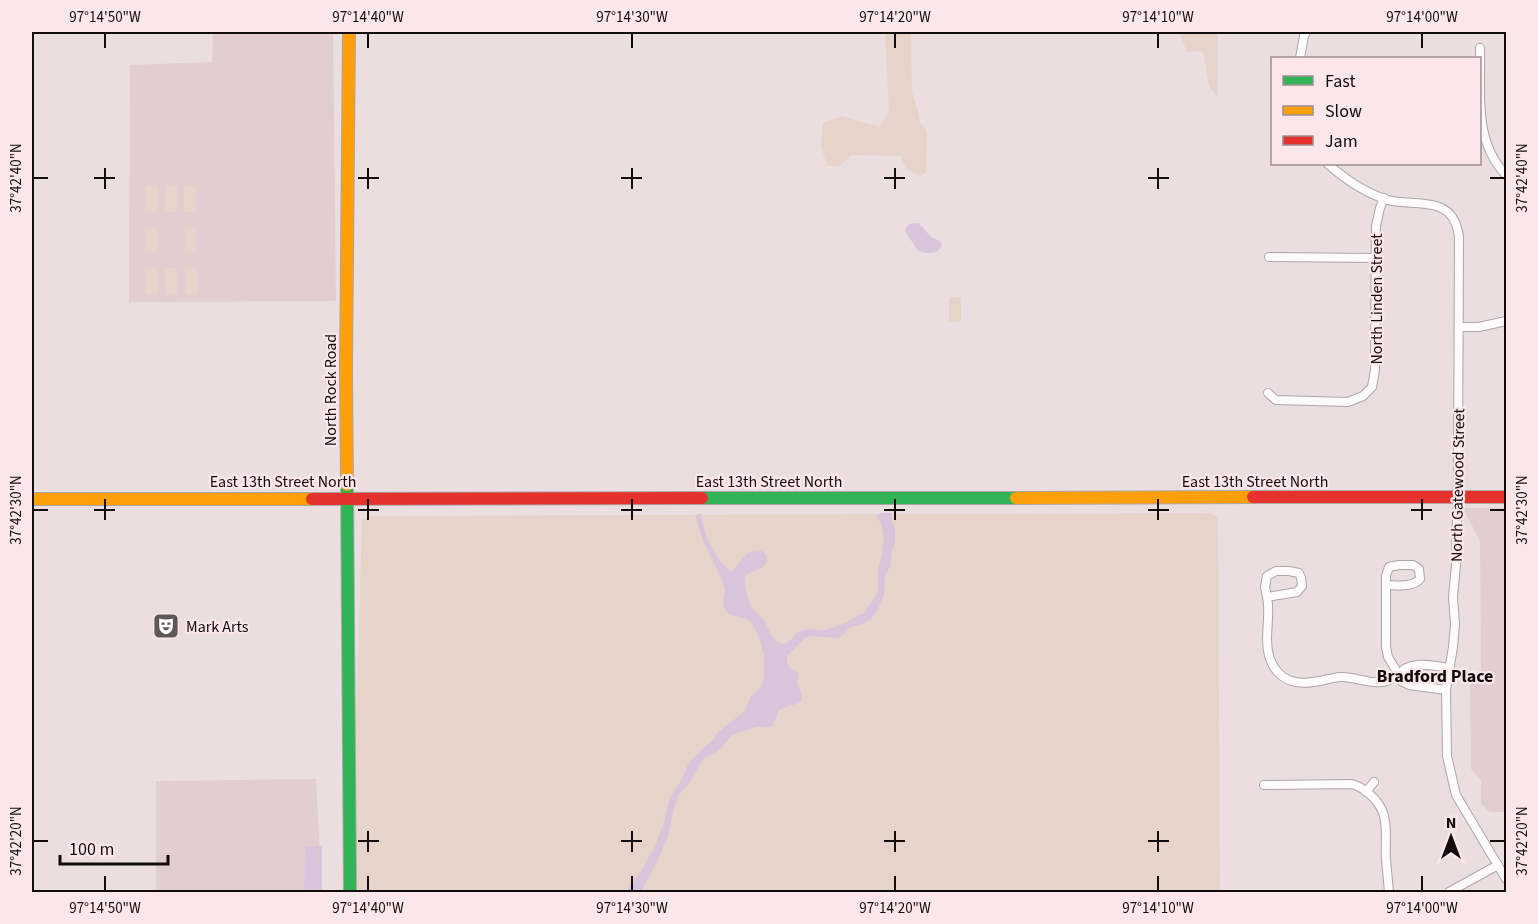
<svg xmlns="http://www.w3.org/2000/svg" width="1538" height="924" viewBox="0 0 1538 924" font-family="'Source Sans 3',sans-serif">
  <rect width="100%" height="100%" fill="#eadee0"/>
  <path fill="#e2ced1" d="M213 32H333L336 301 129 302 130 65 212 62Z
    M1463 508H1506V812H1490L1481 804V780L1471 769 1470 679 1481 669 1480 541Z
    M316 779 322 892H156V781Z"/>
  <path fill="#e6d4cb" d="M885 32H911L912 92 918 110 920 122 927 132 926 172 920 177 907 169 900 156 851 155 840 166H827L821 146 823 123 842 116 880 127 889 111Z
    M1179 32H1218V98L1209 86 1203 51 1187 52Z
    M145 186H157V212H145Z
    M165 186H177V212H165Z
    M184 186H196V212H184Z
    M145 227H157V253H145Z
    M185 227H196V253H185Z
    M145 268H157V294H145Z
    M165 268H177V294H165Z
    M185 268H197V294H185Z
    M949 297H961V322H949Z
    M1210 513 1218 517 1220 892H351L362 520 372 516Z"/>
  <path fill="#d8c5dc" d="M919 223 931 237 939 241 942 244C938 257 928 253 918 251L905 231C907 223 912 223 919 223Z
    M701 513C701 530 716 561 730 571L733 570C742 561 747 547 762 551L767 556C768 577 743 564 745 584 746 593 749 604 754 610 757 614 761 616 764 620 768 627 772 640 779 643 789 646 792 637 798 632 806 627 817 631 825 630 832 628 840 625 847 622 853 619 856 615 863 614L878 592V568L882 556 884 537 882 526 877 517V515L880 513H892V521L895 530V542L892 551 890 567 885 575 884 595 878 609 871 619 861 625 850 627 842 636 837 638 813 636 807 637 803 640 787 656V662L790 668 799 673 797 683 802 695V701C796 706 786 705 779 710L773 726 770 727H756L732 735 722 747 715 753 705 758 701 762 691 781 679 795 674 808 668 836 657 862 641 892H625L637 878 655 846 662 828 670 798 682 779 689 762 701 750 713 740 719 731 744 712 751 696 759 689 764 679V657L760 640 751 622 746 619 729 614 726 612 723 604 725 591 723 582 704 543 695 515Z
    M305 846H322V892H263H304Z"/>
  <g fill="none" stroke-linecap="round" stroke-linejoin="round">
    <defs>
      <path id="street" d="M1480 48C1481 92 1473 141 1506 175
        M1300 58 1304 36 1306 32
        M1328 164C1346 180 1365 193 1388 200 1409 206 1445 197 1455 222 1457 226 1458 232 1459 236L1458 472 1456 565 1453 597 1455 624 1453 647 1446 690 1447 756 1456 795 1506 879
        M1269 257 1376 258
        M1459 327H1479L1506 321
        M1268 393 1276 400 1348 402 1363 396 1372 387 1375 370 1376 226 1380 208 1384 198
        M1399 565H1413L1419 569 1420 579C1412 588 1397 585 1386 585V576L1389 567Z
        M1276 571H1289L1299 573 1301 578 1302 586 1297 592 1267 597 1265 587 1267 576Z
        M1267 597C1270 611 1267 625 1267 639 1267 667 1282 687 1313 682 1322 681 1331 678 1340 677 1354 676 1368 684 1382 682 1387 682 1394 678 1399 675L1388 657 1386 647V585
        M1446 690 1409 685 1401 681 1399 675C1408 659 1434 666 1450 668
        M1264 785 1352 784C1368 789 1383 804 1385 821 1387 834 1385 847 1386 859 1387 870 1388 881 1389 892
        M1366 792 1374 782
        M1449 892 1498 865"/>
      <path id="fast" d="M347 485 350 892
        M702 498H1016"/>
      <path id="slow" d="M347 485 346 370 349 32
        M1016 498 1253 497
        M32 499H312"/>
      <path id="jam" d="M1253 497H1506
        M312 499 702 498"/>
    </defs>
    <use href="#street" stroke="#aea5a6" stroke-width="10"/>
    <use href="#fast" stroke="#aea5a6" stroke-width="14"/>
    <use href="#slow" stroke="#aea5a6" stroke-width="14"/>
    <use href="#jam" stroke="#aea5a6" stroke-width="14"/>
    <use href="#street" stroke="#fcfafa" stroke-width="8"/>
    <use href="#fast" stroke="#30b455" stroke-width="12"/>
    <use href="#slow" stroke="#ff9f0a" stroke-width="12"/>
    <use href="#jam" stroke="#e5322d" stroke-width="12"/>
  </g>
  <path fill="none" stroke="#120c0d" stroke-width="2" d="M105 33V48M368 33V48M632 33V48M895 33V48M1158 33V48M1422 33V48M105 168V189M368 168V189M632 168V189M895 168V189M1158 168V189M33 178H48M94 178H115M358 178H379M621 178H642M884 178H905M1148 178H1169M1490 178H1505M105 499V520M368 499V520M632 499V520M895 499V520M1158 499V520M1422 499V520M33 510H48M94 510H115M358 510H379M621 510H642M884 510H905M1148 510H1169M1411 510H1432M1490 510H1505M368 831V852M632 831V852M895 831V852M1158 831V852M33 841H48M358 841H379M621 841H642M884 841H905M1148 841H1169M1490 841H1505M105 876V891M368 876V891M632 876V891M895 876V891M1158 876V891M1422 876V891"/>
  <defs>
    <symbol id="theatre-square" viewBox="-11 -11 22 22"><rect x="-9" y="-9" width="18" height="18" rx="4" fill="#5e5657" stroke="#fbe7ea"/><path d="M-5-5.5Q0-4 5-5.5V0Q5 5 0 6Q-5 5-5 0ZM-3.3-2.5H-1v1.5H-3.3ZM1-2.5H3.3v1.5H1ZM-2.8 1Q0 5.5 2.8 1Z" fill="#fff"/></symbol>
  </defs>
  <g fill-rule="evenodd">
    <use href="#theatre-square" x="151" y="611" width="30" height="30"/>
  </g>
  <g text-anchor="middle" stroke-width="4.5" stroke-linejoin="round" paint-order="stroke">
    <g font-size="16" fill="#120c0d" stroke="#fbe7ea">
      <text transform="translate(1376 299) rotate(-90)" y="6">North Linden Street</text>
      <text transform="translate(330 390) rotate(-90)" y="6">North Rock Road</text>
      <text x="283" y="487">East 13th Street North</text>
      <text x="769" y="487">East 13th Street North</text>
      <text x="1255" y="487">East 13th Street North</text>
      <text transform="translate(1457 485) rotate(-89)" y="6">North Gatewood Street</text>
    </g>
    <g font-size="16" fill="#120c0d" stroke="#fbe7ea" text-anchor="start">
      <text x="186" y="632">Mark Arts</text>
    </g>
    <g font-size="18" font-weight="bold" fill="#120c0d" stroke="#fbe7ea">
      <text x="1435" y="682">Bradford Place</text>
    </g>
  </g>
  <rect width="1538" height="924" fill="none" stroke="#fbe7ea" stroke-width="66"/>
  <rect x="1271" y="57" width="210" height="108" fill="#fbe7ea" stroke="#9e8f92" stroke-width="1.5"/>
  <rect x="1283" y="76" width="30" height="9" fill="#30b455" stroke="#9e8f92" stroke-width="1.5"/>
  <text x="1325" y="87" font-size="18" fill="#120c0d">Fast</text>
  <rect x="1283" y="106" width="30" height="9" fill="#ff9f0a" stroke="#9e8f92" stroke-width="1.5"/>
  <text x="1325" y="117" font-size="18" fill="#120c0d">Slow</text>
  <rect x="1283" y="136" width="30" height="9" fill="#e5322d" stroke="#9e8f92" stroke-width="1.5"/>
  <text x="1325" y="147" font-size="18" fill="#120c0d">Jam</text>
  <g transform="translate(1451 837)" stroke="#fbe7ea" stroke-width="4.5" paint-order="stroke">
  <path d="M0-4.5L10 22L0 15L-10 22Z" fill="#120c0d"/>
  <text y="-9" font-size="16" font-weight="bold" text-anchor="middle" fill="#120c0d">N</text>
  </g>
  <path d="M60 855v9h108v-9" fill="none" stroke="#120c0d" stroke-width="3"/>
  <text x="69" y="855" font-size="18" fill="#120c0d" stroke="#fbe7ea" stroke-width="4.5" paint-order="stroke">100 m</text>
  <rect x="33" y="33" width="1472" height="858" fill="none" stroke="#120c0d" stroke-width="2"/>
  <g font-size="15" text-anchor="middle" fill="#120c0d">
    <text x="105" y="22">97°14'50"W</text>
    <text x="368" y="22">97°14'40"W</text>
    <text x="632" y="22">97°14'30"W</text>
    <text x="895" y="22">97°14'20"W</text>
    <text x="1158" y="22">97°14'10"W</text>
    <text x="1422" y="22">97°14'00"W</text>
    <text transform="translate(16 178) rotate(-90)" y="5">37°42'40"N</text>
    <text transform="translate(1522 178) rotate(-90)" y="5">37°42'40"N</text>
    <text transform="translate(16 510) rotate(-90)" y="5">37°42'30"N</text>
    <text transform="translate(1522 510) rotate(-90)" y="5">37°42'30"N</text>
    <text transform="translate(16 841) rotate(-90)" y="5">37°42'20"N</text>
    <text transform="translate(1522 841) rotate(-90)" y="5">37°42'20"N</text>
    <text x="105" y="913">97°14'50"W</text>
    <text x="368" y="913">97°14'40"W</text>
    <text x="632" y="913">97°14'30"W</text>
    <text x="895" y="913">97°14'20"W</text>
    <text x="1158" y="913">97°14'10"W</text>
    <text x="1422" y="913">97°14'00"W</text>
  </g>
</svg>
